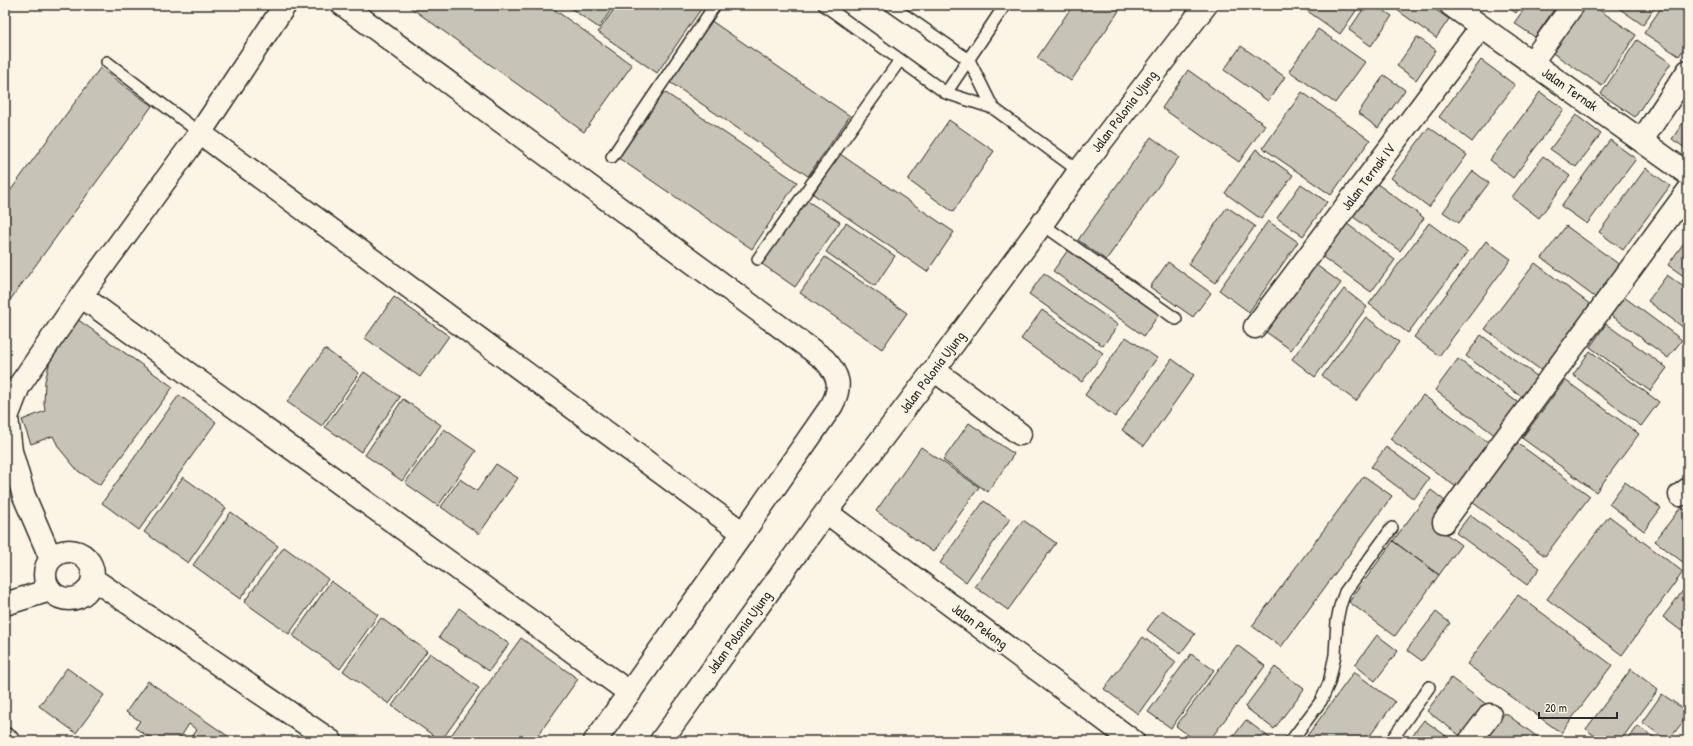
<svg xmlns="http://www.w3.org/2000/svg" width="1693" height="746" viewBox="0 0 1693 746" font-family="'Patrick Hand',sans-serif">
  <rect width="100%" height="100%" fill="#fcf5e5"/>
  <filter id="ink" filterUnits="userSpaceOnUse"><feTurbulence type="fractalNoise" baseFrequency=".025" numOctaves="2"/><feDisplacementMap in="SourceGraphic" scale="8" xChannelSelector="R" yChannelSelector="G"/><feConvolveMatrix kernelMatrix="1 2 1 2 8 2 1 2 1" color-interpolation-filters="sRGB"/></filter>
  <g filter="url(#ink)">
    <path fill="#c8c3b7" stroke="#2b2b2b" d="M407 5H548L632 65 584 132Z
      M566 5H614L599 28Z
      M617 5H702L703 6 657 73 598 32Z
      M1073 5H1123L1071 81 1037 58Z
      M1299 5H1360L1340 34Z
      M1366 5H1376L1392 16 1371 46 1349 30Z
      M1390 5H1429L1449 19 1436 38Z
      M1505 5H1521L1516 13Z
      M1527 5H1557L1535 37 1514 23Z
      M1583 5H1592L1636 35 1602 86 1551 52Z
      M1614 5H1656L1643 25Z
      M1663 5H1688V42L1679 56 1644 33Z
      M710 20 850 116 808 176 668 81Z
      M1318 29 1365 62 1335 103 1289 71Z
      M1417 37 1436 50 1416 80 1397 66Z
      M1637 40 1671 63 1635 117 1601 94Z
      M1241 46 1285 77 1268 101 1224 70Z
      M1481 60 1515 85 1472 142 1439 117Z
      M100 68 152 106 5 307V198Z
      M1188 70 1265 125 1239 162 1162 108Z
      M1384 75 1405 90 1378 128 1358 113Z
      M663 91 797 182 752 249 617 157Z
      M1302 92 1370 140 1331 195 1263 148Z
      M1540 92 1564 109 1513 178 1490 160Z
      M1576 115 1601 134 1576 167 1550 149Z
      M1688 115V150L1672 139Z
      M949 120 994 151 953 212 908 180Z
      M1429 127 1467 155 1429 207 1391 178Z
      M1151 137 1179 157 1106 260 1078 240Z
      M1610 140 1636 159 1587 224 1561 206Z
      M1256 149 1293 175 1261 219 1225 193Z
      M840 154 954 232 927 272 813 194Z
      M1543 156 1570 176 1539 218 1512 197Z
      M1646 168 1670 186 1623 250 1599 232Z
      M1473 171 1489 183 1459 223 1443 212Z
      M1376 183 1424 218 1400 251 1352 216Z
      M1301 184 1327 202 1303 236 1277 218Z
      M806 200 840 222 795 287 762 264Z
      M1227 207 1255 226 1215 283 1188 264Z
      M1342 220 1395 260 1371 292 1317 253Z
      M1268 221 1298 242 1249 312 1219 290Z
      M846 223 895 256 875 286 826 252Z
      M1429 223 1468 252 1408 333 1369 304Z
      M1566 226 1620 265 1596 298 1542 258Z
      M1688 237V279L1668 265Z
      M1486 241 1511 259 1439 356 1414 337Z
      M1068 250 1159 314 1144 336 1053 271Z
      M825 257 907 313 882 349 800 293Z
      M1168 262 1211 293 1193 317 1150 287Z
      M1312 262 1341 283 1291 350 1262 329Z
      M1535 263 1595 308 1546 374 1485 329Z
      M1044 273 1118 325 1103 346 1029 294Z
      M1667 275 1688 290V331L1648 301Z
      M1344 289 1367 307 1315 377 1292 359Z
      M1620 294 1682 340 1668 358 1607 312Z
      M394 297 449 336 420 377 365 338Z
      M1042 310 1103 353 1082 382 1021 339Z
      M1366 317 1399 342 1356 401 1322 376Z
      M77 319 173 387 100 485 78 471 59 448 53 436 31 444 22 420 45 411 44 403 45 381 51 357Z
      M1606 324 1667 368 1650 391 1590 347Z
      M1481 335 1538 377 1523 398 1466 356Z
      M1126 337 1157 358 1115 417 1085 395Z
      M325 349 359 373 322 426 287 402Z
      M1590 351 1659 402 1641 426 1573 375Z
      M1172 359 1194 375 1144 446 1122 430Z
      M1458 359 1520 404 1496 436 1435 390Z
      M364 372 400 397 361 452 325 427Z
      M1565 380 1639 434 1596 492 1522 438Z
      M179 395 216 422 139 530 102 503Z
      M1423 395 1492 445 1459 489 1390 439Z
      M403 399 441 425 402 481 365 455Z
      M969 423 1014 454 988 492 943 460Z
      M444 429 476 451 438 506 405 483Z
      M1516 442 1590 496 1545 556 1472 502Z
      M921 447 979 487 933 552 876 511Z
      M1386 447 1429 478 1414 499 1371 467Z
      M496 464 518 478 479 534 441 507 460 479 477 491Z
      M1364 476 1392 496 1281 647 1252 626Z
      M183 477 226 508 188 563 144 532Z
      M1625 482 1661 508 1644 531 1609 504Z
      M1431 490 1449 504 1434 525 1461 545 1439 575 1393 541Z
      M984 501 1010 519 966 582 940 563Z
      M1681 507 1688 512V566L1655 541Z
      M231 512 278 546 240 599 193 565Z
      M1470 515 1540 568 1527 585 1456 533Z
      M1609 516 1683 572 1622 655 1547 599Z
      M1023 520 1056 543 1008 610 975 587Z
      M1393 541 1439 575 1395 636 1349 602Z
      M284 547 328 579 289 634 244 602Z
      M331 581 378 615 340 669 293 636Z
      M1688 584V636L1663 617Z
      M1518 595 1612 665 1561 733 1467 664Z
      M459 608 509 644 489 671 439 637Z
      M1162 610 1195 634 1180 654 1147 630Z
      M1436 612 1450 623 1422 661 1407 650Z
      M381 618 427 651 389 704 343 671Z
      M1377 635 1398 651 1375 681 1355 665Z
      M1143 637 1176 662 1138 714 1104 689Z
      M521 638 578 679 534 741H447Z
      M1237 645 1265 666 1209 741H1196L1176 726Z
      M430 653 479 688 441 741 392 706Z
      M1191 654 1214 670 1171 728 1148 712Z
      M1275 667 1304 689 1274 729 1245 707Z
      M67 668 104 695 76 733 39 706Z
      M1631 669 1658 690 1620 741H1601L1586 729Z
      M1354 672 1395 702 1366 741H1313L1307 736Z
      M1451 678 1490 707 1466 740 1427 711Z
      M148 681 235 741H189L197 730 189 724 178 741H155L135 728 140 721 126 712Z
      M1662 694 1688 712V715L1668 741 1642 722Z
      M1505 713 1543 741H1483Z
      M1246 720 1274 741H1230Z
      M1424 720 1453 741H1408Z
      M1638 726 1659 741H1627Z"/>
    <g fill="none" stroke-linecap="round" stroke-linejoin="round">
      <defs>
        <path id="service" d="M824 5 946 93 993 108 1079 171
          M890 5 969 60 993 108
          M107 62 200 133
          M946 93 1005 5
          M612 157 715 5
          M1042 224 1176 319
          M758 259 900 60
          M1291 741 1321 701 1329 683 1335 655 1337 621 1340 606 1345 592 1392 528
          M1391 741 1429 687"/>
        <path id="minor" d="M285 5 200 133 81 296 630 693
          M343 5 824 359C839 375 842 386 832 405L743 533 595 741
          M1451 5 1688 174
          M1532 62 1573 5
          M200 133 743 533
          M1642 140 1688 71
          M1255 327 1481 27
          M934 370 1020 434
          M1680 495 1688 489
          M826 512 1133 741
          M1444 522 1688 191
          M45 575a24 24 0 1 1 48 0a24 24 0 1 1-48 0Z
          M51 559 24 496 11 451 7 417 19 386 81 296
          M93 579 331 741
          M5 604 50 590
          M5 739 8 741
          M661 741 826 512 934 370 1042 224 1079 171 1206 5
          M1470 741 1490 715"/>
      </defs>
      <use href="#service" stroke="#2b2b2b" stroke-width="14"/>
      <use href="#minor" stroke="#2b2b2b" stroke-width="25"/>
      <use href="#service" stroke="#fcf5e5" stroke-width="11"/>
      <use href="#minor" stroke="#fcf5e5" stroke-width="22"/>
    </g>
  </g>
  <g text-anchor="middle" stroke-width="3.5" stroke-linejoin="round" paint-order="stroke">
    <g font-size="14" fill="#2b2b2b" stroke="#fcf5e5">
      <text transform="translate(1570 89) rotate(35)" y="5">Jalan Ternak</text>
      <text transform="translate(1124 111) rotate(-53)" y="5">Jalan Polonia Ujung</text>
      <text transform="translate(1368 177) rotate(-53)" y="5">Jalan Ternak IV</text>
      <text transform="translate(932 372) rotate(-53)" y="5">Jalan Polonia Ujung</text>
      <text transform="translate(980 626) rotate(37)" y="5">Jalan Pekong</text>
      <text transform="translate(739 632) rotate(-54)" y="5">Jalan Polonia Ujung</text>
    </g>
  </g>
  <rect width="1693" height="746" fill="none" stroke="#fcf5e5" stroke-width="20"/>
  <rect x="10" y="10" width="1673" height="726" fill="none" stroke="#2b2b2b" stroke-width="1.5" filter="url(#ink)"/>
  <path d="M1539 712v6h78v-6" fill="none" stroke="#2b2b2b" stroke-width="2"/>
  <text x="1545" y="712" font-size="12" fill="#2b2b2b" stroke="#fcf5e5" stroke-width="3" paint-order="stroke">20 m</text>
</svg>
